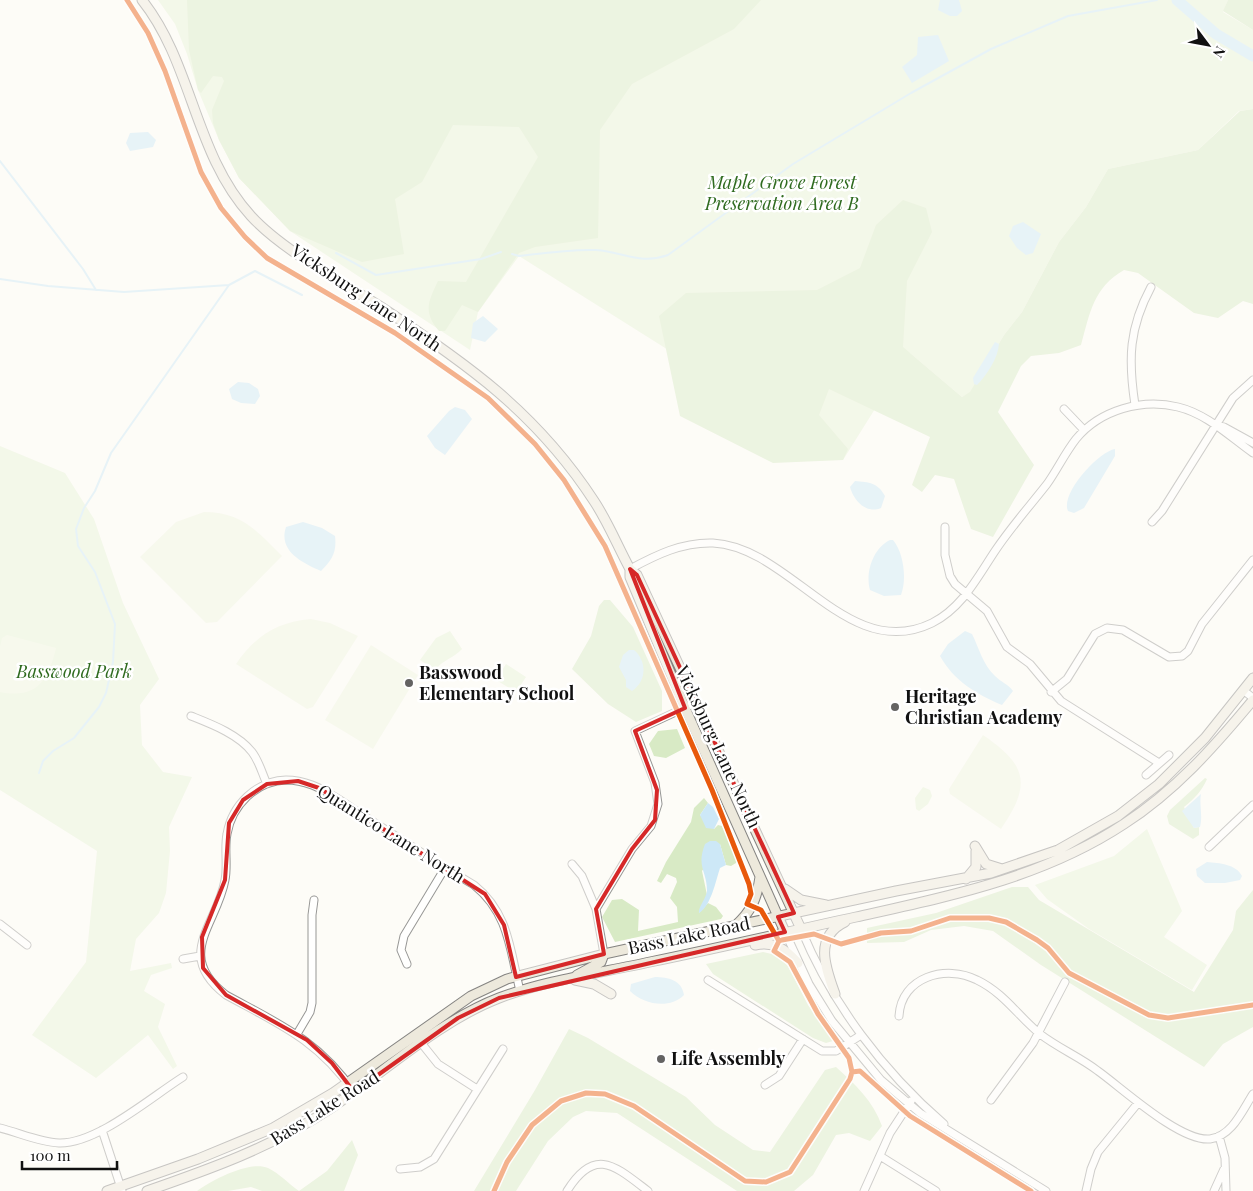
<svg xmlns="http://www.w3.org/2000/svg" width="1253" height="1191" viewBox="0 0 1253 1191" font-family="'Playfair Display',serif">
  <rect width="100%" height="100%" fill="#fdfcf7"/>
  <path fill="#e7f3d7" d="M158 0H1228L1223 12 1253 30V109L1239 111 1198 150 1108 169 1086 207 1059 242 1022 312 1004 335 970 393 962 397 910 353 843 460 519 256 478 312 470 350 290 231 239 178 219 140 198 90 187 54 175 24Z
    M0 446 65 473 94 519 123 603 159 679 140 705 142 745 163 772 192 777 169 827 170 851 166 893 159 913 136 939 130 971 171 963 172 968 151 975 144 991 165 1004 158 1027 177 1066 173 1069 148 1035 96 1078 32 1035 86 962 97 851 0 790Z
    M450 631 462 649C454 658 444 659 435 670L420 660 436 638Z
    M506 664 526 677 516 692 496 680Z
    M923 787 930 790 932 796 928 804 919 811 916 809 915 798Z
    M1147 829 1182 911 1164 937 1207 965 1192 990 1089 929 1047 899 1035 885 1114 856Z"/>
  <path fill="#d8eac5" d="M187 0H761L734 29 632 84 600 130 598 238 535 247 519 253 478 312 462 305 445 331H439C423 312 428 302 438 281L466 282 538 157 519 127 453 125 422 182 395 199 404 254 362 262 290 231 239 178 219 140 213 123 212 110 224 81 222 77 213 76 201 93 198 90 189 50Z
    M1228 0H1253V30L1223 11Z
    M1253 109V304L1243 301 1218 318 1194 313 1138 273 1124 270C1093 288 1090 313 1081 345L1059 353 1031 356 1021 366 998 412 1034 465 993 537 971 529 954 479 935 475 922 492 912 485 930 437 829 389 819 415 848 449 843 460 773 463 680 416 659 316 686 293 817 290 860 268 876 225 903 200 926 208 932 232 907 281 903 347 962 397 970 392 1004 335 1022 312 1059 242 1086 207 1108 169 1198 150 1240 111Z
    M604 600H610L633 627 662 691V711L636 722 608 704 572 669 591 636 599 606Z
    M677 729 685 748 666 758 654 756 649 744 658 731Z
    M1205 778 1207 779C1202 791 1194 799 1184 807L1194 828 1199 827V835L1193 839 1169 824 1167 816 1170 810Z
    M704 798 708 803 700 815 714 829 718 825 722 826 737 858 736 863 731 866 726 865 720 844 702 871 707 895 699 913 708 903 716 907 723 916 721 919 615 942 602 917 612 900 622 899 639 910 638 931 678 922 677 907 670 898 677 882 676 878 667 874 661 883 657 881 666 862 691 822 694 808Z
    M1012 887H1028L1039 900 1194 992 1233 930 1236 911 1253 890V1027L1223 1044 1204 1067 1041 965 993 931 964 926 931 930 904 942 867 943V928L936 913Z
    M763 952 776 955 788 966 808 1005 833 1041 826 1043 813 1038 713 974 706 964Z
    M569 1029 588 1038 686 1097 715 1125 753 1150 770 1152 825 1070 836 1067C856 1085 873 1101 882 1126L870 1141 849 1133 836 1135 813 1175 794 1191H737L617 1113 586 1111 573 1117 548 1141 516 1191H474L535 1090Z
    M352 1140 358 1155 344 1191H262L251 1187 228 1191H197C212 1180 250 1160 268 1168 279 1173 289 1184 299 1191L327 1171Z"/>
  <path fill="#f0f6e1" d="M204 512C242 512 257 531 282 556L217 622 206 623 140 557 176 522Z
    M311 619 330 623 358 636 313 707 307 709 236 664C255 636 277 622 311 619Z
    M7 635 56 648C48 681 37 699 0 692V647L2 638Z
    M371 645 418 675 373 749 325 720Z
    M983 735C1027 765 1032 784 1001 829L950 794 949 789Z"/>
  <path fill="#cde8f7" d="M940 0H959L962 11 957 16H950L938 10Z
    M938 35 949 61 912 83 902 67 917 55 918 37Z
    M148 132 156 140 153 147 130 151 126 143 130 133Z
    M1023 222 1041 234 1033 253 1026 255 1017 248 1009 236 1013 226Z
    M483 316 498 329 485 342 471 338 473 323Z
    M995 342 999 344C998 358 987 375 977 385L974 384 973 378Z
    M238 382 249 383 258 389 260 396 255 404 241 403 232 399 229 389Z
    M455 407 465 410 472 419 445 455 435 448 427 436 449 411Z
    M1115 449V456L1084 508 1074 513 1068 511C1060 494 1098 452 1115 449Z
    M855 481C869 482 878 483 885 496L881 508C866 514 854 501 850 487Z
    M303 522 322 528 335 536C337 552 332 560 321 571 302 563 278 551 286 527Z
    M890 540H893C904 553 907 580 901 595L884 596 870 590C865 573 873 548 890 540Z
    M965 631 972 634C979 648 983 665 995 676 1001 682 1008 684 1013 691L1002 705C976 694 954 681 940 656L948 644Z
    M629 650H634C647 661 647 681 632 691L626 687V680L619 667 623 655Z
    M1201 794C1199 804 1203 816 1200 827L1194 828 1182 811Z
    M708 803 713 807 719 819 714 829 706 828 700 815Z
    M710 841H716L720 844 726 865 720 868C716 880 711 906 699 913 698 907 706 899 707 891 707 871 696 867 705 844Z
    M1207 862C1219 863 1236 864 1242 876L1240 880 1225 883H1205L1197 876 1196 869Z
    M655 977C668 977 682 980 684 995 669 1010 643 1004 630 991L631 984Z"/>
  <g fill="none" stroke-linecap="round" stroke-linejoin="round">
    <path stroke="#cde8f7" stroke-width="2" d="M0 161 83 269 96 290
      M336 253 376 275 481 259 501 252
      M512 254 519 256C544 253 571 249 596 250 624 252 640 265 668 255L793 164 911 93 991 49 1068 16 1157 0
      M0 279 48 286 124 292 229 285
      M39 773 43 761 53 751 74 738 99 707 106 693 113 662 115 624 95 572 78 546 76 529 84 508 95 491 111 453 229 285 255 271 302 295"/>
    <path stroke="#cde8f7" stroke-width="11" d="M1177 0 1216 34 1253 56"/>
    <defs>
      <path id="minor" d="M1135 405C1128 359 1129 328 1151 287
        M1064 409 1084 430
        M1216 425 1224 427 1253 443
        M1152 522 1162 511 1233 398 1253 380
        M945 527V555L950 576 955 584 987 611 1007 647 1030 664 1061 701 1159 763
        M630 569C656 555 682 542 713 543 791 547 848 664 932 623 962 608 977 578 995 551 1011 527 1029 507 1047 484 1057 470 1065 453 1076 439 1100 410 1142 398 1178 407 1207 414 1229 436 1253 453
        M1243 690 1253 698
        M1051 692 1067 679 1095 634 1107 628 1123 630 1169 657 1182 656 1188 651 1202 624 1253 560
        M191 716C211 724 238 734 252 752 259 761 262 773 267 784
        M1146 775 1169 755
        M1209 847 1253 805
        M572 864 582 876 596 909
        M0 924 27 945
        M801 929C832 1004 883 1071 944 1124
        M785 932 809 984 832 1021 881 1080 920 1113 1046 1191
        M604 954 596 909 632 849 651 826 658 804 655 783 635 731 697 702
        M183 959 200 956
        M407 964 401 950 404 936 445 868
        M708 980 822 1051H836L861 1035
        M899 1016C901 977 946 964 977 980 1004 993 1018 1016 1040 1034 1058 1048 1080 1057 1098 1071 1122 1088 1180 1142 1210 1139 1232 1136 1242 1111 1253 1094
        M297 1034 310 1012 312 1003V915L314 900
        M418 1039 438 1064 477 1089
        M765 1085 779 1076 803 1039
        M354 1092C318 1040 279 1024 226 995 174 955 217 925 225 880 228 865 224 849 227 834 232 805 256 781 286 780 295 780 304 782 312 785 331 792 348 806 364 816 401 839 437 863 474 885 509 913 510 950 520 991
        M991 1100 1033 1043 1065 982
        M0 1128C20 1133 39 1142 59 1143 97 1144 151 1097 183 1077
        M102 1130 122 1191
        M1219 1136 1225 1158 1226 1191
        M880 1156 936 1191
        M400 1169 420 1167 434 1159 503 1049
        M567 1191C595 1146 615 1166 648 1191
        M864 1191 890 1133 911 1101
        M1086 1191 1091 1169 1098 1152 1138 1103
        M1214 1191 1224 1169"/>
      <path id="major" d="M142 0C193 64 194 154 251 216 282 250 342 282 381 307 466 363 537 413 594 501 608 522 618 547 630 569V577L685 708 785 932
        M630 569 637 575 801 929
        M975 846 986 864 1002 869
        M966 879 976 867V851
        M785 889 801 900 826 905
        M735 926C752 911 757 898 760 877
        M755 945C775 941 785 949 798 963
        M577 975 601 962 604 954
        M575 980 594 984 611 994
        M835 994C826 969 813 937 845 922
        M107 1191 198 1159 273 1128 333 1093 471 996 507 979 604 954 896 891 991 873 1058 850 1118 816 1159 784 1205 738 1253 678
        M147 1191C210 1169 272 1147 328 1110 382 1074 439 1021 499 998 546 980 600 973 650 962 718 948 787 932 856 917 950 896 1042 878 1124 824 1175 791 1214 747 1253 700"/>
    </defs>
    <use href="#minor" stroke="#979795" stroke-width="9"/>
    <use href="#major" stroke="#858482" stroke-width="11"/>
    <use href="#minor" stroke="#fffffe" stroke-width="7"/>
    <use href="#major" stroke="#ede9dc" stroke-width="9"/>
    <defs>
      <path id="cycleway" d="M127 0 148 33 165 71 201 172 221 208 245 237 267 258 395 333 488 398 535 444 564 480 605 546 712 790 749 884 751 894 747 904 761 910 779 941
        M852 1072 860 1071 910 1116 1031 1191
        M494 1191 507 1162 532 1125 561 1101 586 1093 605 1094 634 1106 745 1181 766 1182 790 1172 850 1079 852 1072 849 1058 818 1014 790 962 774 951 779 941 782 940 814 934 841 944 881 933 911 931 950 918H989L1006 922 1037 940 1048 948 1069 973 1149 1015 1168 1018 1253 1005"/>
    </defs>
    <use href="#cycleway" stroke="#fff" stroke-width="8"/>
    <use href="#cycleway" stroke="#e8590c" stroke-width="5"/>
  </g>
  <path d="M0 0H1253V1191H0ZM630 569 637 575 794 913 778 917 785 932 499 998 458 1018 354 1092 332 1063 307 1040 226 995 203 968 202 937 225 880 229 823 243 800 267 784 298 781 319 788 485 894 504 925 516 977 604 954 596 909 632 849 655 820 657 790 635 731 685 708Z" fill="#fdfcf7" fill-opacity=".55" fill-rule="evenodd"/>
  <path fill="none" stroke="#d62828" stroke-width="4" stroke-linejoin="round" d="M630 569 637 575 794 913 778 917 785 932 499 998 458 1018 354 1092 332 1063 307 1040 226 995 203 968 202 937 225 880 229 823 243 800 267 784 298 781 319 788 485 894 504 925 516 977 604 954 596 909 632 849 655 820 657 790 635 731 685 708Z"/>
  <g fill="#646362" stroke="#fff" stroke-width="2">
    <circle cx="409" cy="683" r="5"/>
    <circle cx="895" cy="707" r="5"/>
    <circle cx="661" cy="1059" r="5"/>
  </g>
  <g text-anchor="middle" stroke-width="5" stroke-linejoin="round" paint-order="stroke">
    <g font-size="18" font-style="italic" fill="#2f6b1f" stroke="#fff">
      <text x="782" y="189">Maple Grove Forest<tspan x="782" dy="21">Preservation Area B</tspan></text>
      <text x="74" y="678">Basswood Park</text>
    </g>
    <g font-size="18" fill="#111" stroke="#fff">
      <text transform="translate(366 298) rotate(34)" y="6">Vicksburg Lane North</text>
      <text transform="translate(718 747) rotate(65)" y="6">Vicksburg Lane North</text>
      <text transform="translate(391 834) rotate(32)" y="6">Quantico Lane North</text>
      <text transform="translate(689 936) rotate(-12)" y="6">Bass Lake Road</text>
      <text transform="translate(325 1108) rotate(-32)" y="6">Bass Lake Road</text>
    </g>
    <g font-size="18" font-weight="bold" fill="#111" stroke="#fff" text-anchor="start">
      <text x="419" y="679">Basswood<tspan x="419" dy="21">Elementary School</tspan></text>
      <text x="905" y="703">Heritage<tspan x="905" dy="21">Christian Academy</tspan></text>
      <text x="671" y="1065">Life Assembly</text>
    </g>
  </g>
  <g transform="translate(1208 45) rotate(122)" stroke="#ffffff" stroke-width="4" paint-order="stroke">
  <path d="M0-4L9 19L0 12L-9 19Z" fill="#111111"/>
  <text y="-8" font-size="14" font-weight="bold" text-anchor="middle" fill="#111111">N</text>
  </g>
  <path d="M22 1161v8h95v-8" fill="none" stroke="#111111" stroke-width="2.5"/>
  <text x="30" y="1161" font-size="15" fill="#111111" stroke="#ffffff" stroke-width="4" paint-order="stroke">100 m</text>
</svg>
